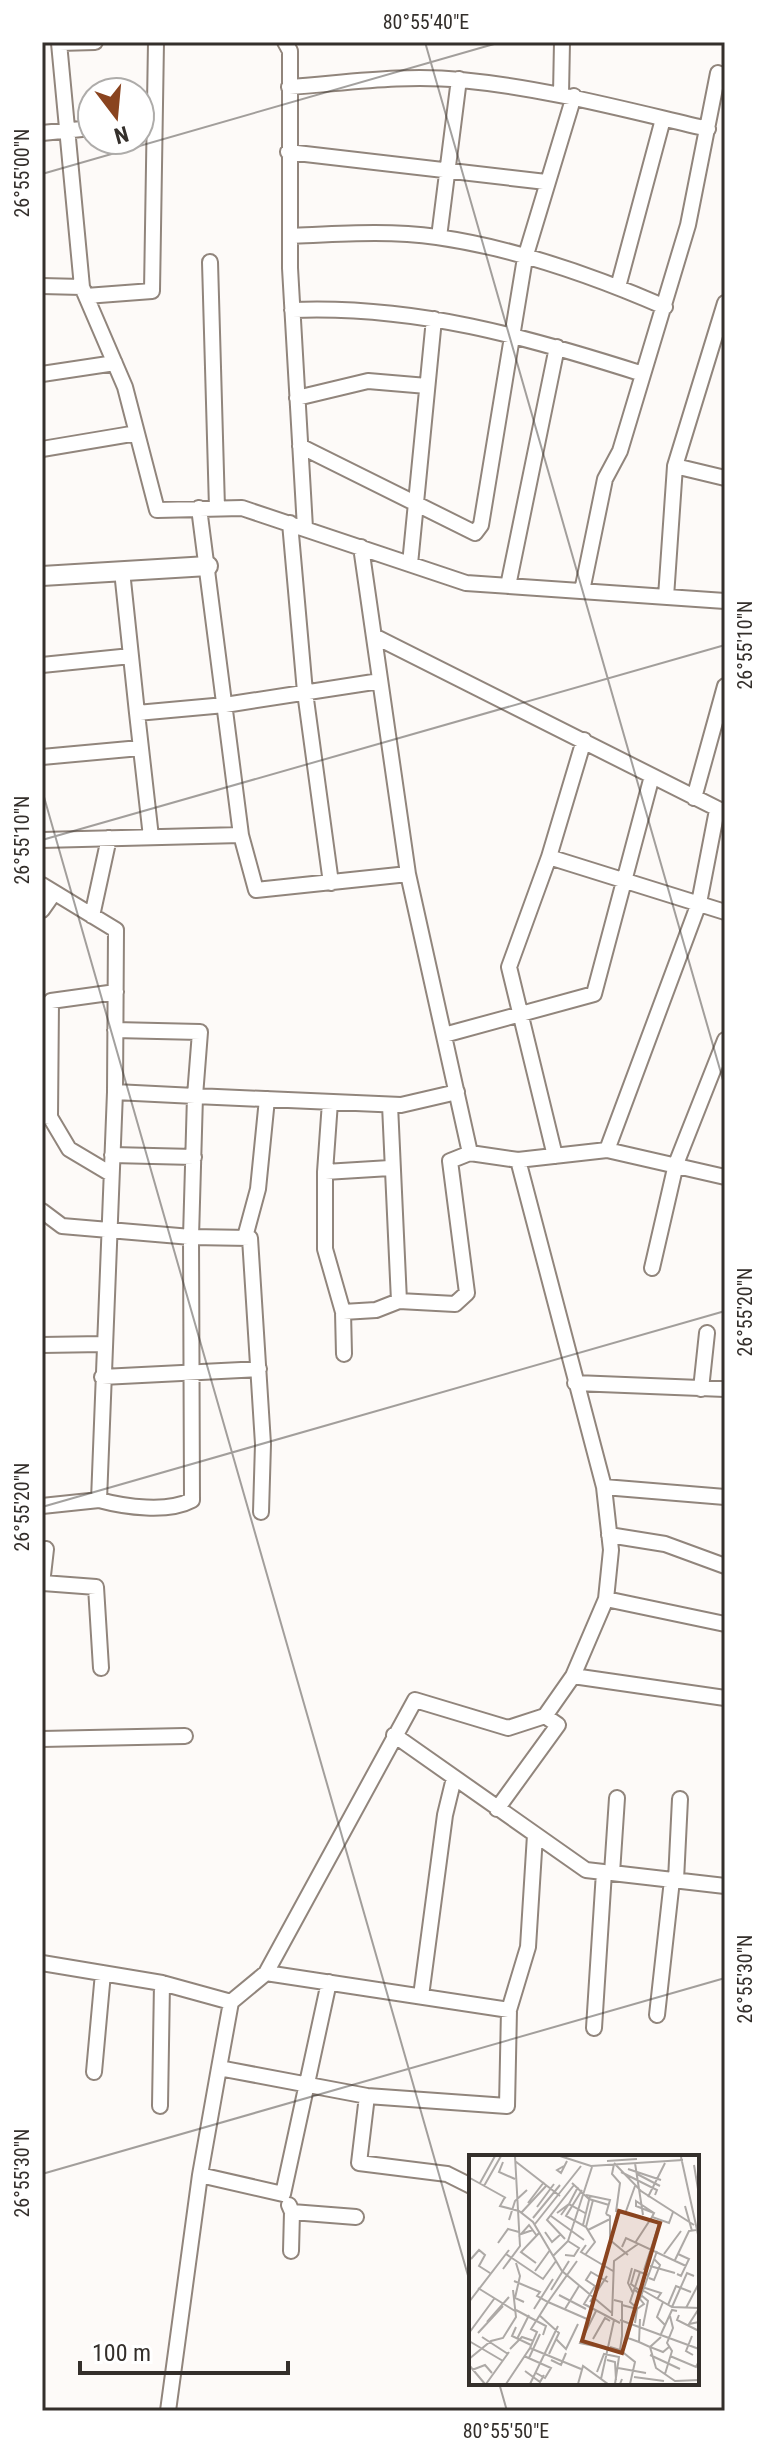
<svg xmlns="http://www.w3.org/2000/svg" width="767" height="2453" viewBox="0 0 767 2453" font-family="'Roboto Condensed',sans-serif">
  <rect width="100%" height="100%" fill="#fdfaf8"/>
  <g fill="none" stroke-linecap="round" stroke-linejoin="round">
    <defs>
      <path id="minor" d="M95 42 59 43 82 287 125 387 157 510 242 508 466 583 725 601
        M285 42 290 51V268L305 528
        M289 87C346 83 404 74 461 80 545 88 626 110 708 129
        M561 94 562 42
        M42 133 92 128
        M288 152 546 182
        M290 236C339 234 388 230 437 237 514 248 594 276 665 307
        M439 237 459 79
        M210 262 217 508
        M42 286 82 287
        M618 287 663 119
        M86 296 152 291 156 42
        M292 310C416 305 527 337 643 374
        M42 374 115 363
        M297 398 368 381 427 386
        M300 446 475 533 481 525 525 258 574 96
        M42 449 137 433
        M675 466 725 478
        M199 508 241 835 256 890 408 874
        M290 523 305 692 331 883
        M410 564 434 319
        M122 571 137 713
        M508 586 557 347
        M582 591 605 479 620 451 688 225 718 73
        M666 597 675 466 725 303
        M374 636 724 812
        M42 665 131 656
        M584 740 549 857 725 912
        M42 757 140 748
        M694 798 725 686
        M151 837 137 713 225 705 380 681
        M42 840 241 835
        M549 857 509 967 555 1156
        M42 885 116 930 115 1092 99 1500 42 1506
        M42 910 54 893
        M92 916 109 838
        M115 1030 200 1032 195 1096 401 1105 457 1092
        M444 1035 594 994 652 776
        M115 1092 195 1096 191 1237 250 1238 263 1444 261 1512
        M330 1102 325 1172V1249L343 1312 344 1354
        M390 1105 399 1301
        M42 1116 50 1117 69 1149 111 1174
        M50 1117 51 1001 116 992
        M607 1150 725 1177
        M112 1155 194 1157
        M518 1160 607 1150 699 903 717 810
        M325 1172 390 1168
        M42 1211 62 1226 191 1237 192 1500C168 1513 125 1507 99 1500
        M245 1237 258 1189 267 1099
        M652 1268 676 1164 725 1040
        M343 1312 376 1310 399 1301 455 1304 467 1293 450 1161 470 1153
        M42 1345 103 1344
        M102 1377 259 1369
        M575 1383 725 1389
        M701 1389 707 1333
        M604 1487 725 1497
        M609 1535 665 1544 725 1566
        M43 1583 96 1587 101 1668
        M42 1584 46 1549
        M606 1599 725 1624
        M573 1676 725 1698
        M394 1735 586 1870 725 1886
        M42 1739 185 1736
        M497 1809 558 1725 545 1716
        M612 1873 617 1798
        M676 1880 680 1799
        M42 1963 162 1983 231 2002 266 1973 509 2010 528 1947 535 1835
        M266 1973 415 1700 508 1728 545 1716 573 1676 606 1599 611 1550 604 1487 518 1160 470 1153 408 874 361 547
        M421 1996 445 1815 454 1778
        M231 2002 219 2068 367 2096 507 2106 509 2010
        M657 2015 672 1880
        M594 2028 604 1872
        M94 2072 103 1973
        M367 2096 359 2163 447 2174 471 2186
        M160 2106 162 1983
        M200 2175 219 2068
        M289 2205 292 2212 291 2251
        M292 2212 356 2217
        M168 2411 200 2175 283 2194 329 1982"/>
      <path id="tertiary" d="M42 576 208 566"/>
    </defs>
    <use href="#minor" stroke="#91857c" stroke-width="18"/>
    <use href="#tertiary" stroke="#91857c" stroke-width="22"/>
    <use href="#minor" stroke="#fff" stroke-width="14"/>
    <use href="#tertiary" stroke="#fff" stroke-width="18"/>
  </g>
  <path fill="none" stroke="#342f2b" stroke-width="2" stroke-opacity="0.45" d="M425 42 725 1087M42 174 501 42M42 790 471 2286M42 840 725 645M42 1507 725 1311M42 2174 725 1978M499 2383 507 2411"/>
  <g transform="translate(469 2155)">
    <rect width="230" height="230" fill="#fdfaf8"/>
    <path fill="none" stroke="#ada9a6" stroke-width="2" d="M91 1 122 11 214 5M212 2 230 84M46 6 91 41M138 6 168 4M34 7 30 17 46 24M145 8 172 36 225 70M166 8 174 60M145 9 143 19 151 28 147 57M225 10 230 40M95 11 88 15 92 18 98 6M159 14 192 25M152 17 188 35 186 40M168 19 191 31M1 23 37 43M11 28 26 1M103 28 120 44 140 50M15 31 32 1M109 32 100 49 116 58M113 35 97 61 117 72 126 87 116 100M117 40 141 45 137 59M36 42 31 51 50 56 64 67 93 116 143 158M179 42 196 8M59 48 75 27M216 51 223 76M68 52 85 29M52 58 78 30M88 58 100 49 92 60M185 58 167 46V51L185 58 183 62 200 68 204 57M137 59 141 61V85L159 100M156 59 166 31M82 61 115 85M64 63 91 30M40 65 46 46 58 35M66 69 112 11M114 70 121 41M117 72 124 45M64 75 52 79 60 70 68 81M119 75 141 64M76 77 83 87 92 79M96 84 78 65 105 30M29 88 39 74 50 77M166 88 183 62M117 90 112 97 144 116M153 92 157 83 217 111M37 99 74 124 87 106M195 99 212 76M96 100 105 101 110 93 99 86M84 101 99 86 123 12M2 104 10 95 16 100 10 111 21 118M206 105 220 76 227 75M108 106 79 147 118 164M47 108 51 121 46 143 55 147M67 108 52 97 71 77M181 111 206 118M163 113 159 128 164 138M34 114 51 91 46 1M175 115 190 69M66 116 81 95M171 117 166 115 162 129 174 138M208 119 212 121 220 104 209 99M180 123 185 125 191 110 185 104M45 126 71 137 68 141 79 147 62 174 68 177 61 193M139 127 122 117 117 125 126 131 115 149 151 168M173 132 192 138 188 144M9 133 46 156M82 135 100 106M166 135 179 146 174 171M175 136 203 152 230 153M90 140 117 154M0 147 40 95M121 147 138 121M194 147 188 162 196 170M153 150 168 154 166 168M199 150 207 131 222 137M203 152 218 118 225 121M168 153 161 147 171 117 179 120M217 153 229 130M65 154 84 124M96 154 110 131M168 154 175 149 171 144 188 96M47 155 77 171 74 180M229 155 220 169 230 167M127 156 111 188 140 194M70 160 90 178 80 199M210 160 208 165 230 176M143 161 145 106 169 89M171 164 170 187 181 192 187 213 206 226 230 225M151 165 230 194M18 167 40 142M161 167 159 183 170 187M47 172 43 181 62 190M0 178 25 144M9 178 34 151M192 179 203 155 208 156M223 181 217 196 224 200M13 182 39 199M192 182 181 192 194 197 200 192M48 184 60 160M87 184 97 194 109 169M124 184 136 163 141 166M0 186 34 206M141 192 151 195 153 181V147L145 145M41 194 53 182 65 186M151 195 166 207 161 229M181 200 211 214M55 201 82 213 76 223 67 218M201 201 227 212 230 206M60 203 71 179M0 204 22 186 34 183 47 162 44 135M82 205 92 210 97 198M138 205 146 207 147 225M0 210 16 229M149 213 177 218M3 215 16 210 23 218M56 216 71 227 75 220M128 217 135 199 150 202 146 229M196 219 203 196 198 188 204 173 201 161M165 222 195 226M132 224 145 165M17 229 40 197M37 229 61 193 112 214M61 229 89 171M109 229 114 211 139 229H151L153 224"/>
    <path fill="#8a441f" fill-opacity="0.15" stroke="#8a441f" stroke-width="4" d="M150 56 191 68 153 198 113 186Z"/>
    <rect width="230" height="230" fill="none" stroke="#342f2b" stroke-width="4"/>
  </g>
  <rect width="767" height="2453" fill="none" stroke="#ffffff" stroke-width="88"/>
  <g transform="translate(116 116) rotate(164)"><circle r="38" fill="#ffffff" stroke="#aeacaa" stroke-width="2"/>
  <path d="M0-6L14 30L0 20L-14 30Z" fill="#8a441f"/>
  <text y="-12" font-size="22" font-weight="bold" text-anchor="middle" fill="#342f2b">N</text>
  </g>
  <path d="M80 2361v12h208v-12" fill="none" stroke="#342f2b" stroke-width="4"/>
  <text x="92" y="2361" font-size="24" fill="#342f2b" stroke="#ffffff" stroke-width="6" paint-order="stroke">100 m</text>
  <rect x="44" y="44" width="679" height="2365" fill="none" stroke="#342f2b" stroke-width="3"/>
  <g font-size="20" text-anchor="middle" fill="#342f2b">
    <text x="426" y="29">80°55'40"E</text>
    <text transform="translate(22 173) rotate(-90)" y="7">26°55'00"N</text>
    <text transform="translate(745 645) rotate(-90)" y="7">26°55'10"N</text>
    <text transform="translate(22 840) rotate(-90)" y="7">26°55'10"N</text>
    <text transform="translate(745 1312) rotate(-90)" y="7">26°55'20"N</text>
    <text transform="translate(22 1507) rotate(-90)" y="7">26°55'20"N</text>
    <text transform="translate(745 1979) rotate(-90)" y="7">26°55'30"N</text>
    <text transform="translate(22 2173) rotate(-90)" y="7">26°55'30"N</text>
    <text x="506" y="2438">80°55'50"E</text>
  </g>
</svg>
